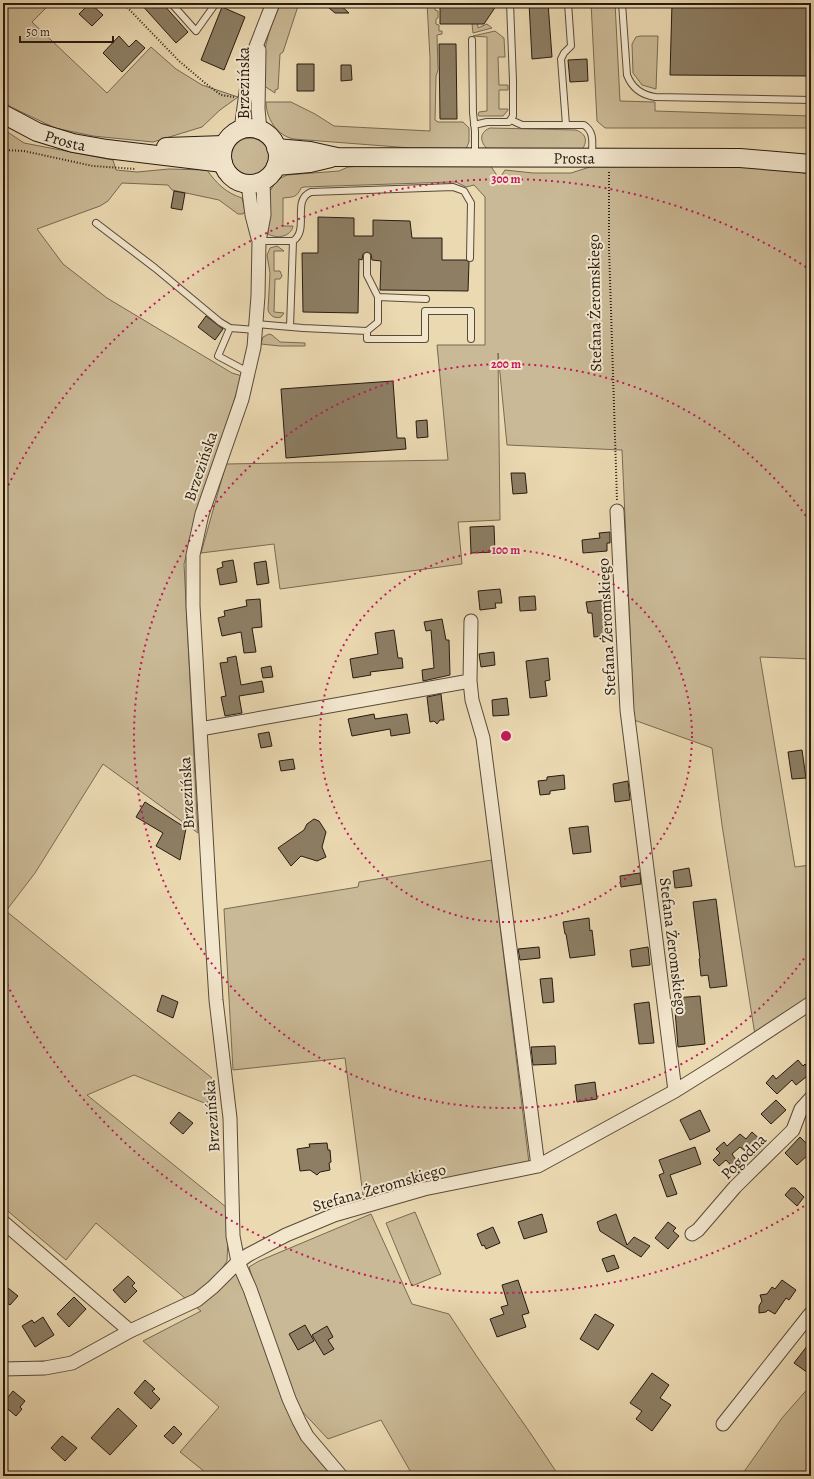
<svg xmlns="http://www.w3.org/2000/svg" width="814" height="1479" viewBox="0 0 814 1479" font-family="Alegreya,serif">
  <rect width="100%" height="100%" fill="#ebd9b2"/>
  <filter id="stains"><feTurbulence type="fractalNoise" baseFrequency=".005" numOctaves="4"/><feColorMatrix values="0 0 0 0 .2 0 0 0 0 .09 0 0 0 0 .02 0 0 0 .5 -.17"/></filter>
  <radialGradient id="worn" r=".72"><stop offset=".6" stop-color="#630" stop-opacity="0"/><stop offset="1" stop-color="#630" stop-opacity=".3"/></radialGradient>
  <path fill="#cab996" stroke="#786a53" d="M3 3H51L32 22 107 93 151 47 176 69 202 85 238 97 220 110 202 127 153 142 93 136 55 128 11 107 3 101Z
    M281 3H299L283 52 280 54 278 89 275 90V93L261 84C263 52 267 32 281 3Z
    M427 3H476L478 28 487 24 492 28 473 33 470 5 435 4V10L438 11V18L436 19V24L439 25V31H442V34L437 35 438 70 436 76 435 120 438 122H463L469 128V142L466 149 411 148 294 139C277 136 266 118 266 102H291L315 114 334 126 430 131V58Z
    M591 3H615L620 101 655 102V111L811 116V128H605L597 121Z
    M495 31 504 38 505 57H498L499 85H508V90H499V109H508V110L503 116H479L478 115 479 112 487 111V37L473 36Z
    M640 36H658L656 89 642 85 633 73 632 44 636 37Z
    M490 128 576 130C587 134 588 142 581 151H490C481 145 477 133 490 128Z
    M3 129 24 143 113 160 116 170 137 172 169 169 207 170C216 183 226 193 242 198L245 211 243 214H238L219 200 172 190 168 185 122 183 108 201 100 206 37 229 63 264 107 298 232 373 242 376 198 512 184 564 198 833 103 764 35 873 6 911 212 1078 207 1104 134 1075 87 1095 226 1207 228 1239 227 1261 215 1279 186 1299 96 1223 66 1260 3 1207Z
    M231 157a19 19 0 1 1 38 0a19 19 0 1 1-38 0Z
    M393 164 490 165 496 174 497 182 505 170 533 173H571L593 166H757L811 174V659L760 657 795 867 811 865V1003L755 1035 722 825 712 748 634 720 622 450 507 445 498 353 500 520 458 522 462 564 280 589 274 544 201 553 226 464 448 460 437 345H485V197L474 185 466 187 456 182H451L304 187 301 188C297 198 292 197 283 198V226H293C291 237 277 239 268 234L270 191 277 180 287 175 339 171 348 167Z
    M277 246 284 251H274V271H280L282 276 280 279H275L274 312 284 313 281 317C275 319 270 316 268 310L270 273 267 255 270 248Z
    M269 334 272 335 280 342 305 343V346H280L261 344 263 337Z
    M492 860 529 1163 363 1195 345 1058 233 1070 224 909 358 887 359 882Z
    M415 1212 441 1274 412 1286 386 1223Z
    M371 1214 412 1304 449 1314C484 1370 524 1421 559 1476H413L381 1420 328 1439 298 1407 259 1300 249 1267 259 1261Z
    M237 1273 294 1423 308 1448 332 1476H210L180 1452 219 1407 143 1341 201 1311 196 1307Z
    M811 1385V1476H741L782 1418Z"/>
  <path fill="#8d7e64" stroke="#271b10" d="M90 3 103 15 92 26 79 14Z
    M140 3H162L188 32 176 43Z
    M323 3H338L349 13H335Z
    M476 3H498L484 24H440V5L477 4Z
    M529 3H548L552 57 532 59Z
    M672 3H811V76L670 75Z
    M222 7 245 17 224 70 201 60Z
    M119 36 129 47 136 40 145 48 122 72 103 53Z
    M439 44H456L457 119H440Z
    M587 59 588 81 570 82 568 60Z
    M297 64H314V91H297Z
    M341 65H351L352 80 341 81Z
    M174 191 185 193 182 210 171 208Z
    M318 217 354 218V236H373V220L410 221 412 238H442V260H466L469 262 468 291 380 290 381 261 372 260 371 254 367 252 363 254 362 260 359 259 358 313 303 312 302 253H318Z
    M206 316 223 329 215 340 198 327Z
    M393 381 397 438H405L406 449 286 458 281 389Z
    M427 420 428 437 417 438 416 421Z
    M511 473H525L527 493 513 494Z
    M494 526 495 552 471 553 470 527Z
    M610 532V543H607V551L583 553 582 540 600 538 599 533Z
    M233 560 237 582 220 585 217 569 223 567 222 562Z
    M266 561 269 583 257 585 254 563Z
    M500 589 502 603H495L496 608 480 610 478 591Z
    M535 596 536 610 520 611 519 597Z
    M260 599 262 627 252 628 256 652 244 653 241 632 222 636 218 618 225 616 224 611 247 606 246 600Z
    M603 600 605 619 610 618 612 635 594 637 592 613H588L586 602Z
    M442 619 446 640H449L450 675 423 681 422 670 434 668 431 630 426 631 424 622Z
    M394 630 398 658H402L403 668 370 672 371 675 353 678 350 659 378 654 375 633Z
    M494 652 495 665 481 667 479 654Z
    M236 656 241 685 262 681 264 692 239 696 242 713 225 716 221 697 226 696 220 663 228 662 227 658Z
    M548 658 550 680 545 681 547 696 530 698 526 661Z
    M271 666 273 677 263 678 261 668Z
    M441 694 444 720H440L437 724 434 721 430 722 427 697Z
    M507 698 509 715 493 716 492 700Z
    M374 714 375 719 407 714 410 733 391 736 390 729 352 736 348 719Z
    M269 732 272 746 261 748 258 734Z
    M802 750 806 778 792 779 788 752Z
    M293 759 295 769 281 771 279 761Z
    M564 775 565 789 550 791V794L540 795 538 781 547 780V777Z
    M628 781 630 800 615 802 613 784Z
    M145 802 186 828 180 860 156 846 163 833 136 817Z
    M314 819 319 821 326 832 322 847 326 857 317 861 301 856 291 866 278 848 304 830 307 824Z
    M588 826 591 852 573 854 569 828Z
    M689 868 692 886 675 888 673 871Z
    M640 873 641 884 621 887 620 876Z
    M716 899 727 986 710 988 708 975 701 976 699 959 700 958 693 902Z
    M589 918 590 931 592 930 595 955 570 958 566 934H565L563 922Z
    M539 947 540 958 520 960 518 949Z
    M648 947 650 965 632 967 630 950Z
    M552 978 554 1002 543 1003 540 979Z
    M162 995 178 1002 173 1018 157 1011Z
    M700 996 705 1044 678 1047 674 998Z
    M649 1002 654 1043 639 1044 634 1004Z
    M555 1046 556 1064 533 1065 531 1047Z
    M798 1060 803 1066 805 1064 811 1073 796 1085 792 1080 777 1094 766 1083 773 1075 776 1079Z
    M595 1082 597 1099 577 1102 575 1085Z
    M776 1100 786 1110 771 1124 761 1114Z
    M700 1110 710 1131 690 1140 680 1120Z
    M179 1112 193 1123 183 1134 170 1123Z
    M752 1132 765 1144 753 1157 740 1147 732 1154 742 1169 738 1173 726 1160 719 1166 713 1160 720 1153 716 1149 724 1142 727 1146 740 1134 746 1139Z
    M800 1137 811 1148V1152L797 1165 785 1153Z
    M327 1143 328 1150H330L331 1162 329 1163 330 1170 320 1172 317 1175 310 1170 300 1171 297 1149 310 1147 309 1144Z
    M695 1147 701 1164 670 1175 677 1194 667 1197 659 1175 664 1173 659 1160Z
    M791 1188H795L804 1197 797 1206 785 1195Z
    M542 1214 547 1232 524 1239 518 1222Z
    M616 1214 627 1245 634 1237 650 1246 641 1257 600 1231 597 1222Z
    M668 1222 676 1228 673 1231 679 1236 668 1249 655 1238Z
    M493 1227 500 1243 486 1249 484 1245 482 1246 477 1234Z
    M614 1255 619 1268 607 1272 602 1259Z
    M128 1276 135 1283 132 1286 137 1291 125 1303 113 1290Z
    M518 1280 529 1313 522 1315 526 1327 497 1337 490 1319 504 1314 501 1307 508 1305 502 1285Z
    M782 1280 796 1290 789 1300 786 1298 775 1314 768 1310 766 1312 759 1313V1306L762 1301 760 1295 767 1294 772 1287 775 1289Z
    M8 1288 18 1296 10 1305 3 1300V1294Z
    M74 1297 86 1309 69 1327 57 1314Z
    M595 1314 614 1325 598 1350 580 1339Z
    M43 1317 54 1335 35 1347 22 1326 32 1320 34 1323Z
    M305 1325 314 1341 298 1350 289 1334Z
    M327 1326 333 1337 328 1340 334 1349 324 1355 312 1335Z
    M811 1341V1375L794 1363Z
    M652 1373 669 1385 660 1398 671 1405 652 1431 636 1419 642 1411 630 1403Z
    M145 1380 155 1389 152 1391 160 1399 151 1409 134 1393Z
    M13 1391 25 1401 20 1407 22 1409 16 1416 3 1405V1403Z
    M118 1408 137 1426 110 1455 91 1438Z
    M174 1426 182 1434 173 1444 164 1436Z
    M62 1436 77 1448 65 1461 51 1448Z"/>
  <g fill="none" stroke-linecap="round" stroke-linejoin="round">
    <defs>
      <path id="service" d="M171 3 196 31 216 3
        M622 3 627 75C632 88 642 95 655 97L811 100
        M472 40 473 113 475 131V156
        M511 120 522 125H584C595 132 592 144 592 155
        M474 125 487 122H509L513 116V81L510 3
        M566 125 561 59 564 53 571 46 568 3
        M96 223 155 268 220 322 230 328
        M259 241H293C310 230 291 200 311 192L453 187 464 191 471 203 470 258
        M367 256V275L378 297
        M256 324 303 328 367 331V339H425V311H471V339
        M290 327 293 241
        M367 331 378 322V297L426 299
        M248 372 218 356 230 328 256 330"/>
      <path id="minor" d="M259 50 258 109 260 130
        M241 130 250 62 273 3
        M263 181 264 215 259 241 258 296 254 347 242 399 202 514 193 555V606L210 904 216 1000 230 1118 233 1236 238 1262 250 1289 289 1399 299 1421 307 1436 341 1476
        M248 184 252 215 258 238
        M617 511 627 710 675 1091
        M471 621 470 681 472 700 483 738 538 1166
        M200 729 470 681
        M3 1222 130 1331
        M692 1234 698 1230 735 1187 793 1130 801 1109 811 1098
        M3 1369 45 1368 72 1363 130 1331 197 1300 213 1287 238 1262 248 1255 286 1235 334 1215 424 1189 538 1166 675 1091 723 1061 811 1003
        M723 1424 811 1313"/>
      <g id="secondary">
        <path id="s1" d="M3 114 37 132 73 143 107 149 223 163"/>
        <circle cx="250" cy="156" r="28"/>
        <path d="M166 147 224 145"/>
        <path id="s2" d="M276 148 310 151 337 157 740 158 811 164"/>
        <path d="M276 166 310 163 331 158"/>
      </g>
    </defs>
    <use href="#service" stroke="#584a38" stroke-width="8"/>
    <use href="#minor" stroke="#584a38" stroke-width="15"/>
    <use href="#secondary" stroke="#271b10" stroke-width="20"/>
    <path stroke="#271b10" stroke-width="2" stroke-dasharray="1 2" stroke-linecap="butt" d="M123 3 179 61 205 83 221 95 234 97
      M3 150 24 151 93 166 136 169
      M609 172V248L617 500"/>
    <use href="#service" stroke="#f2e6cd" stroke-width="6"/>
    <use href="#minor" stroke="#f2e6cd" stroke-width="13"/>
    <use href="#secondary" stroke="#f2e6cd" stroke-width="18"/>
  </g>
  <g fill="none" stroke="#c2185b" stroke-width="2" stroke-dasharray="2 4">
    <circle cx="506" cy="736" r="186"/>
    <path d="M811 949A372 372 0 1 1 811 523"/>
    <path d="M809 1203A557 557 0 0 1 3 976M3 496A557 557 0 0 1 809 269"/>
  </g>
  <g text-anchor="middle" stroke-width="4" stroke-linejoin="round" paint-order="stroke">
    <g font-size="16" fill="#271b10" stroke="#f2e6cd">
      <text transform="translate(243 83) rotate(-90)" y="6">Brzezińska</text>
      <text dy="6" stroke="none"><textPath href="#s1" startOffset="68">Prosta</textPath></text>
      <text dy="6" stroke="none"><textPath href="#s2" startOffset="299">Prosta</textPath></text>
      <text transform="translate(594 303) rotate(-91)" y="6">Stefana Żeromskiego</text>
      <text transform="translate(200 466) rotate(-71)" y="6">Brzezińska</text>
      <text transform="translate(606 627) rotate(-93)" y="6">Stefana Żeromskiego</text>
      <text transform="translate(186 793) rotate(-93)" y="6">Brzezińska</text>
      <text transform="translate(674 946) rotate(83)" y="6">Stefana Żeromskiego</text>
      <text transform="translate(211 1116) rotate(-94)" y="6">Brzezińska</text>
      <text transform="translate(743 1156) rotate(-45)" y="6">Pogodna</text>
      <text transform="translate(379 1187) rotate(-16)" y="6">Stefana Żeromskiego</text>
    </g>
  </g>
  <circle cx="506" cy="736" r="6" fill="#c2185b" stroke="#f2e6cd" stroke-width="2"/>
  <g font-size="12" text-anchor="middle" font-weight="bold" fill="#c2185b" stroke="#f2e6cd" stroke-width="4" stroke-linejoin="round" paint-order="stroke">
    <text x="506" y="183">300 m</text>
    <text x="506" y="368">200 m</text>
    <text x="506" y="554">100 m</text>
  </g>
  <rect width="814" height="1479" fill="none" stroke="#ebd9b2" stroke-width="16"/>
  <rect x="4" y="4" width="806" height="1471" fill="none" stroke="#271b10" stroke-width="2"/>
  <rect x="8" y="8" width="798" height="1463" fill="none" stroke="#271b10"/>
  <path d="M20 36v6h93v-6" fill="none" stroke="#271b10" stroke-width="2"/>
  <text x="26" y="36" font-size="12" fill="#271b10" stroke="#f2e6cd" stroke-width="3" paint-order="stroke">50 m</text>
  <rect width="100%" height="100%" filter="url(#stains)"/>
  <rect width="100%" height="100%" fill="url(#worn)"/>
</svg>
